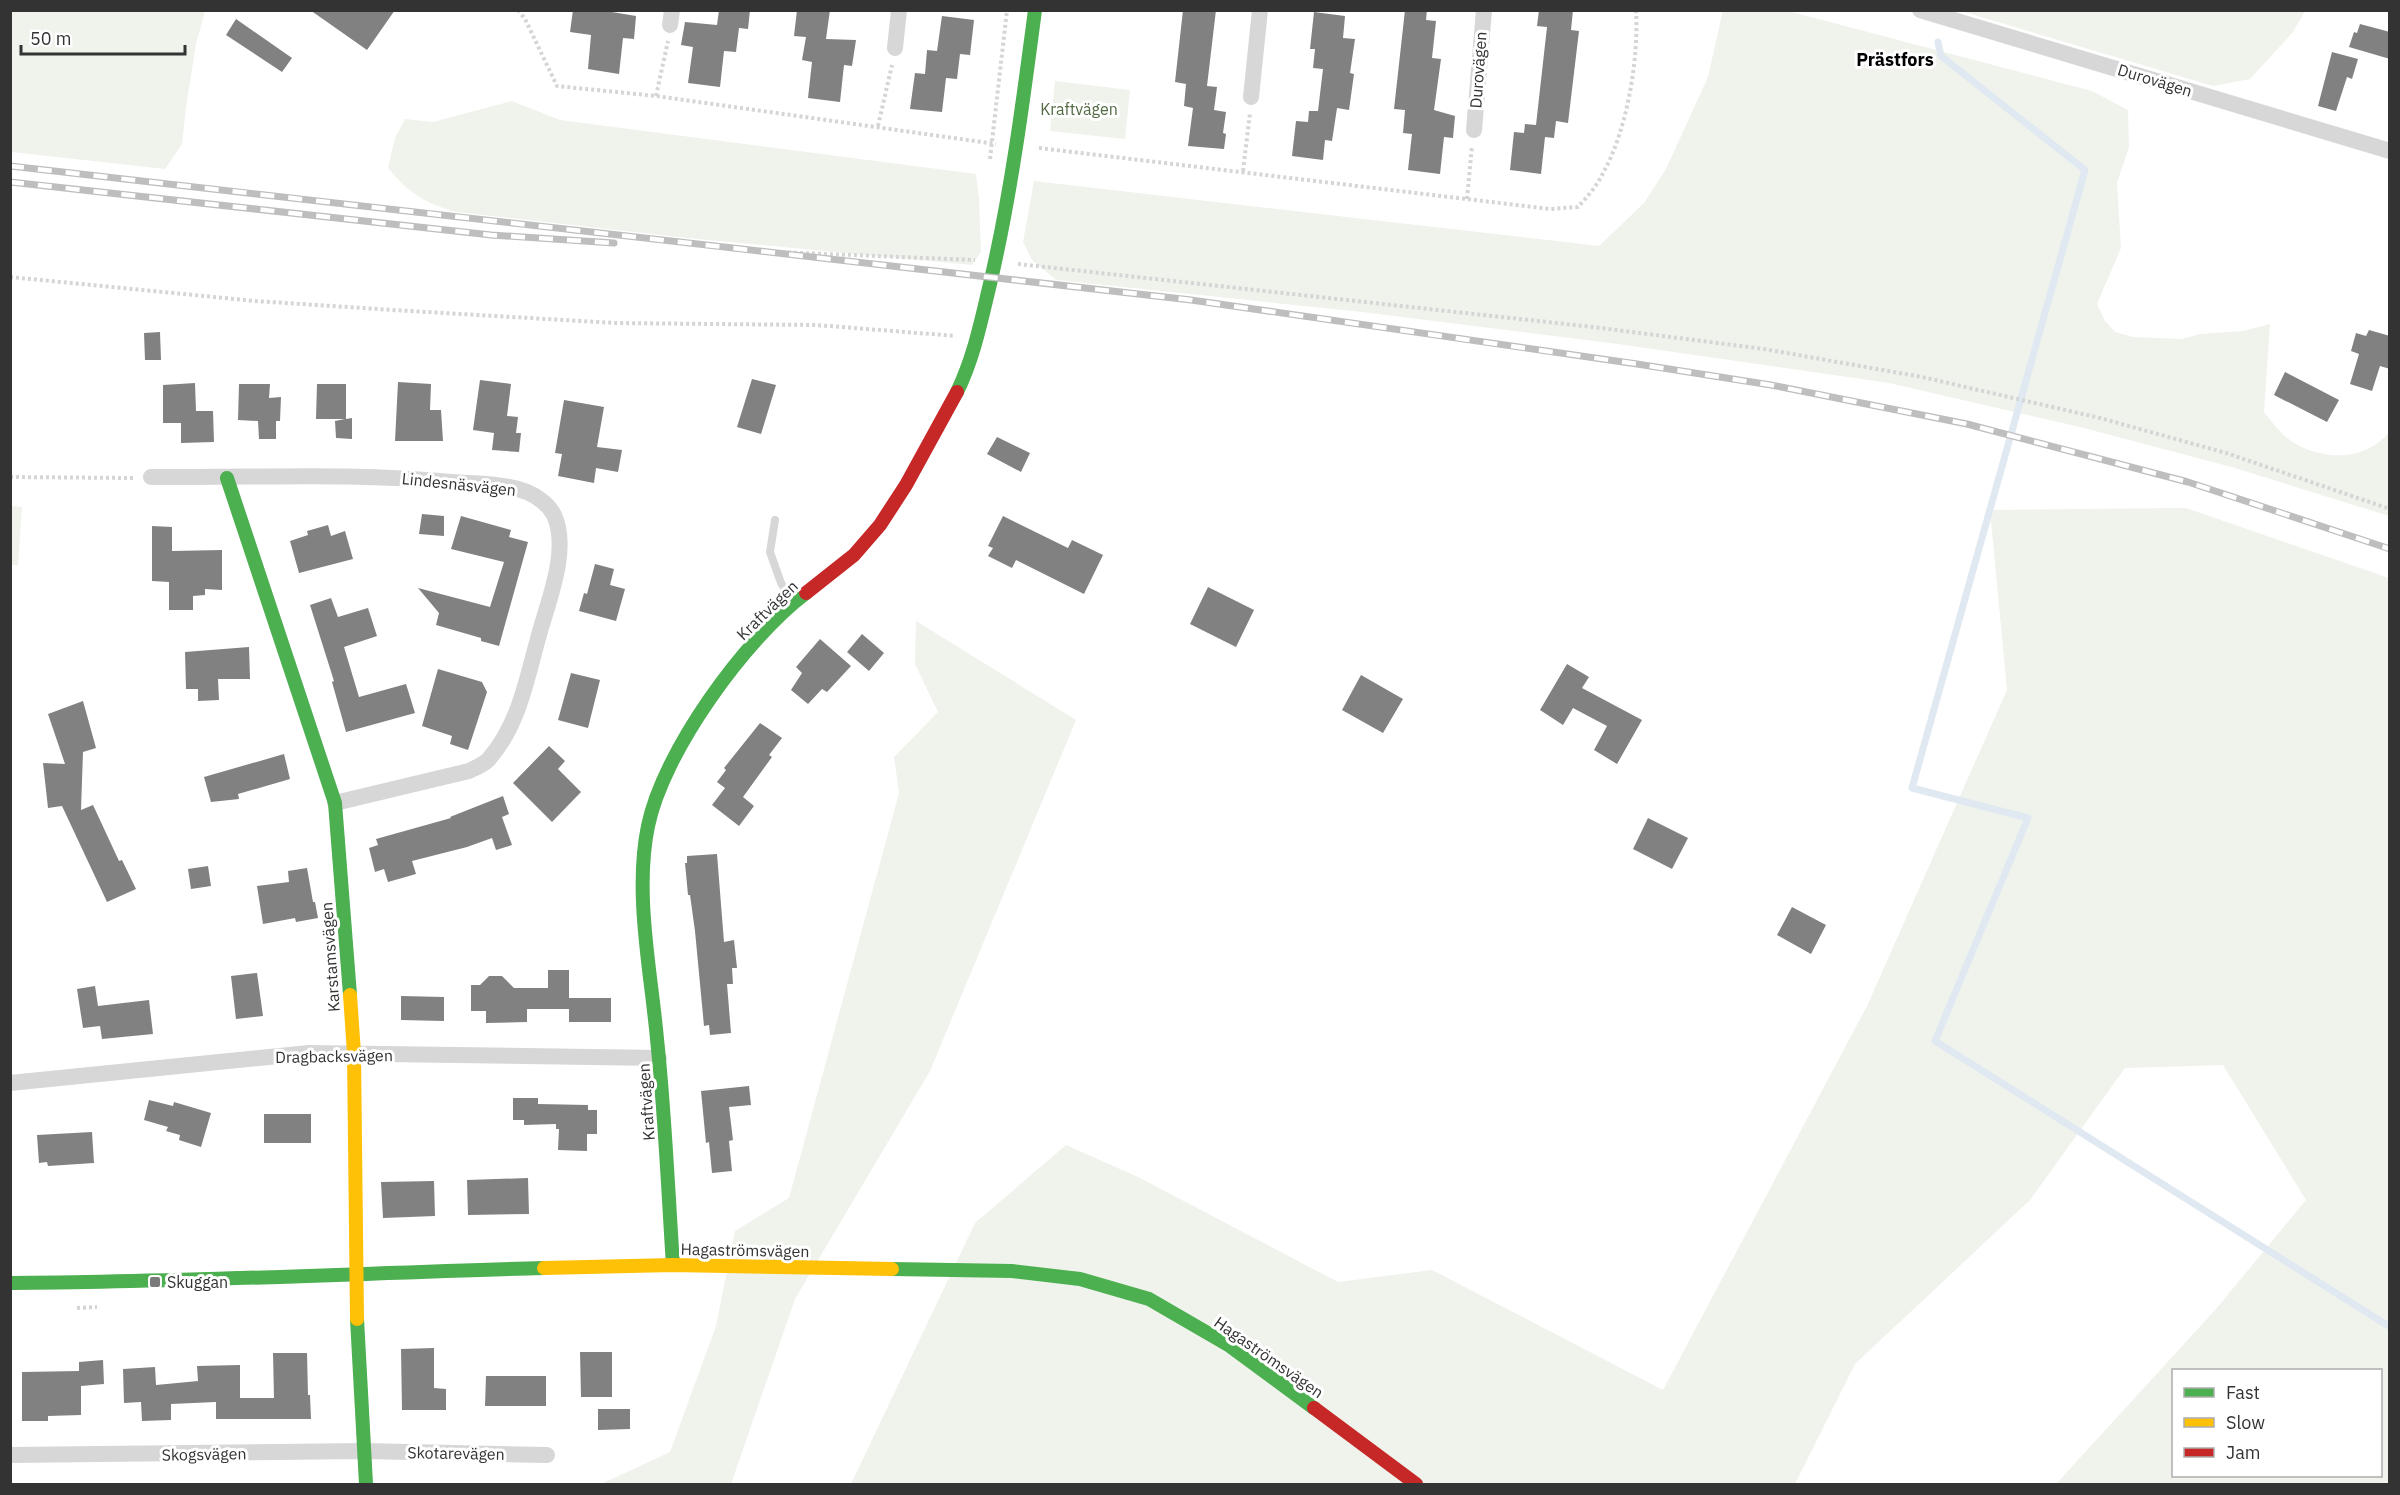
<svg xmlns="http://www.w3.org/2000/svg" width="2400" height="1495" viewBox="0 0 2400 1495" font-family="'IBM Plex Sans',sans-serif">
  <rect width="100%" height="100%" fill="#fff"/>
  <path fill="#eff3ec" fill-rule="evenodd" d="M11 10 205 11 196 44 186 107 182 144 165 169 11 152Z
    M1723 10 1788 11 2092 91 2128 110 2129 147 2117 183 2121 248 2097 304 2105 321 2115 332 2133 337 2182 339 2200 334 2243 331 2270 324 2264 412C2273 423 2281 435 2294 443 2325 461 2366 461 2389 432V516L2235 468 2080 427 1889 383 1618 344 1362 312 1056 280 1032 260 1023 242 1034 181 1599 246 1644 203 1666 169 1708 77Z
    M1961 11H2305L2293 32 2250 79 2213 86Z
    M1055 81 1130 90 1125 139 1050 131Z
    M512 101 560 120 976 174 979 199 981 252 972 265 687 238 456 212C424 203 409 193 388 168L395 138 405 119 433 122Z
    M11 506 22 507 18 565H11Z
    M2186 508 2389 578V1484H2056L2216 1309 2306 1200 2223 1065 2125 1068 2030 1200 1855 1364 1795 1484H851L975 1223 1066 1145 1138 1177 1338 1282 1432 1270 1663 1390 1867 1006 2007 690 1990 510ZM2174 1370H2380V1476H2174Z
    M916 621 1076 720 930 1071 795 1299 731 1484H601L670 1452 716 1326 735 1231 789 1198 899 793 894 757 938 712 915 664Z"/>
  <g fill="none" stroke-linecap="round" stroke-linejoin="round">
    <path stroke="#e0e9f1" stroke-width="7" d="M1938 42 1941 56 2085 170 1912 788 2028 818 1935 1041 2390 1327"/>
  </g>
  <path fill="#818181" d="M310 10H395L367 50Z
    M573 10H600L636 16 634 39 623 38 619 74 588 69 591 35 570 32Z
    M719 10H750L748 29 739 28 736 52 724 51 720 87 688 83 693 47 681 45 685 22 717 25Z
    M797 10H830L826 39 856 40 852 66 844 65 840 102 808 98 812 62 802 60 806 37 794 36Z
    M1183 10H1216L1207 86 1217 87 1214 110 1226 112 1223 133 1226 134 1224 149 1188 146 1193 108 1184 106 1186 84 1175 82Z
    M1405 10H1427L1426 20 1436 21 1432 58 1441 59 1434 110 1455 116 1453 138 1444 137 1440 174 1408 170 1412 134 1403 133 1405 110 1394 109Z
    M1539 10H1573L1571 30 1579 31 1568 123 1556 121 1554 138 1545 137 1541 174 1510 170 1514 132 1524 133 1525 124 1536 125 1547 27 1537 26Z
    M1314 12 1345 16 1343 38 1355 39 1350 73 1354 74 1349 110 1337 108 1332 141 1325 140 1323 160 1292 156 1296 121 1308 122 1309 111H1318L1323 69 1313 68 1315 49H1310Z
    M942 16 974 20 970 55 960 54 957 79 946 78 942 112 910 109 915 73 925 74 927 50 937 51Z
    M236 19 292 58 282 72 226 35Z
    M2360 24 2390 32V59L2349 47 2354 32 2357 33Z
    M2332 52 2358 59 2352 79 2347 77 2336 111 2318 106Z
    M2369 330 2390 336V369L2380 366 2372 391 2350 384 2359 354 2351 351 2356 333 2366 336Z
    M160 332 161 360H145L144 333Z
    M2285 372 2339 400 2327 422 2274 395Z
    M752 379 776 385 761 434 737 427Z
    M480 380 511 384 507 416 518 417 516 433H521L519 452 492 450 494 433 473 430Z
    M398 382 431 384 430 410H441L443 441H395Z
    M195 383 196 411H213L214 442 181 443V423H163V385Z
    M239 384H270L269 398 281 397 280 421H276V439H259L258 421 238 420Z
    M317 384H346V419L352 418V439L336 438 335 421 345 419H316Z
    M564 400 604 407 597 447 622 450 618 472 596 468 594 483 558 476 562 454 555 453Z
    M997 437 1030 453 1021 472 987 454Z
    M422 514 444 516V536L419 534Z
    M461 516 511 530 509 537 528 542 499 646 481 641V638L436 625 439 613 418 588 490 607 504 562 451 549Z
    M1003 516 1068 548 1072 540 1103 555 1084 594 1016 560 1012 568 988 556 993 548 988 546Z
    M328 525 331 536 345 531 353 559 299 573 290 541 308 535 307 531Z
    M152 526 172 527V551L222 550V590L205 589V595L193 596V610H169V582L152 581Z
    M595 564 614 569 610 585 625 589 616 621 579 611 584 593 587 594Z
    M1208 587 1254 610 1236 647 1190 624Z
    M331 598 338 617 368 608 377 636 344 647 359 697 406 684 415 713 346 732 332 682 334 681 310 605Z
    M862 634 884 653 869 671 847 652Z
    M820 639 851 666 827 692 822 689 808 704 791 690 802 673 796 667Z
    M249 647 250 679H218L219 700 198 701V689H186L185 652Z
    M1567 664 1589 677 1582 688 1642 720 1617 764 1594 750 1607 726 1573 708 1563 725 1540 710Z
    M438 669 482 682 487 692 468 750 450 744 452 736 422 726Z
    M571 673 600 680 588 728 558 720Z
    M1361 675 1403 699 1383 733 1342 710Z
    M83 701 96 748 83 752 81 810 93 805 119 861 122 860 136 889 107 902 62 806 48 808 43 763 65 764 48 714Z
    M760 723 782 738 769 755 772 757 743 797 754 806 739 826 712 805 725 788 717 782 726 770 724 768Z
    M549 746 565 761 558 769 581 792 552 822 513 783Z
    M284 754 290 779 238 794 239 799 211 802 204 777Z
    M503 796 509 814 502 817 512 845 496 850 492 838 467 847 412 861 416 874 388 882 384 869 375 872 369 848 378 845 376 839 451 818 450 817Z
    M1648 818 1688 838 1672 869 1633 849Z
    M717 854 724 942 734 940 737 968H732L733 984H727L731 1033 710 1035 709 1025 704 1026 695 931 690 895H688L685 863H687V856Z
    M208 866 211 886 191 889 188 869Z
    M307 868 313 902H315L318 918 296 922 295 918 263 924 257 886 289 882 288 871Z
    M1792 907 1826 925 1811 954 1777 935Z
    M548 970H569V998H611V1022H569V1009H527V1022L486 1023V1011H471V985H480L489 976H502L514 988H548Z
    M257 973 263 1016 236 1019 231 976Z
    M95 986 98 1006 149 1000 153 1034 102 1039 100 1026 83 1028 77 989Z
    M401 996 444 997V1021L401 1020Z
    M749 1086 751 1105 729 1107 733 1140 729 1141 732 1171 712 1173 709 1142 706 1143 701 1091Z
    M513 1098H538V1104L588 1105V1110H597V1134H587V1151L558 1150 559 1129H556V1124L524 1125V1120H513Z
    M149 1100 173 1106 174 1102 211 1113 201 1147 179 1140 180 1135 166 1131 168 1127 144 1120Z
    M264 1114H311V1143H264Z
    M92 1132 94 1163 48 1166 47 1162 39 1163 37 1135Z
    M528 1178 529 1214 468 1215 467 1180Z
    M434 1181 435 1216 383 1218 381 1182Z
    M434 1348V1388L446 1389V1410H402L401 1349Z
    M580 1352H612V1397H581Z
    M273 1353H307L308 1395H310L311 1419H216V1402L171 1404V1420L142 1421 141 1402 124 1403 123 1369 155 1367 156 1385 198 1381 197 1366 240 1365V1398H274Z
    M103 1360 104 1384 81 1386V1415L48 1416V1421H22V1372L79 1371V1362Z
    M486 1376H546V1406H485Z
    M598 1409H630V1429L598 1430Z"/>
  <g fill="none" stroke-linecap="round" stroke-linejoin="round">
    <path stroke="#d5d5d5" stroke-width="4" stroke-dasharray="3 3" stroke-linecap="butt" d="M518 10 525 19 557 86 656 96 996 144
      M656 96 668 41
      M878 126 892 65
      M1039 148 1550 209 1578 207C1587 197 1597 186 1603 173 1627 131 1639 58 1636 10
      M990 159 1007 10
      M1243 171 1250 113
      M1467 199 1472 146
      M752 251 975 260
      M1018 264 1593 327 1764 349 1922 377 2100 418 2226 453 2390 509
      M10 277 255 301 393 310 615 323 816 325 956 336
      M10 477 133 478
      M77 1308 97 1307"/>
    <path stroke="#d7d7d7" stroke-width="8" d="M775 520 770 552 781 583 792 600"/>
    <path stroke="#d7d7d7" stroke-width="16" d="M1920 10 2390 151
      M670 25 672 10
      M895 48 899 10
      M1251 97 1260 10
      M1474 130 1484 10
      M151 477C251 478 351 472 451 482 476 484 504 483 527 492 537 496 549 505 554 515 570 550 548 601 539 635 527 677 519 726 488 760 483 765 475 768 469 771L335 803
      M10 1083 309 1053 659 1058
      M10 1455 364 1451 547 1455"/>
    <path stroke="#4caf50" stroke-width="14" d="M957 392C974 357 981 321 990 284 1011 194 1023 102 1035 10
      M227 478 335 803 350 995
      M673 1265C668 1190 665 1114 657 1039 651 972 634 893 648 826 663 752 745 639 806 593
      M892 1269 1012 1271 1080 1279 1149 1299 1230 1346 1314 1408
      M10 1283C188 1282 366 1273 544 1268
      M357 1319 366 1484"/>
    <path stroke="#ffc107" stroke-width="14" d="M350 995 354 1053 357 1319
      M544 1268 673 1265 892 1269"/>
    <path stroke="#c62828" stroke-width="14" d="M806 593 854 555 880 525 906 485 957 392
      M1314 1408 1416 1484"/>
    <defs>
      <path id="rail" d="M10 166 1191 300 1637 364 1771 385 1967 424 2188 482 2390 549
        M10 182 491 235 614 243"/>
    </defs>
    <use href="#rail" stroke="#bebebe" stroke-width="7"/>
    <use href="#rail" stroke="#fff" stroke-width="4.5" stroke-dasharray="14" stroke-linecap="butt"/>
  </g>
  <rect fill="#7a7a7a" stroke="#fff" stroke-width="2" x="149" y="1276" width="12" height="12" rx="3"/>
  <g text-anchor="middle" stroke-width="6" stroke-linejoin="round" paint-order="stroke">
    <g font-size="16" fill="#333" stroke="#fff">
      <text transform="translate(1478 70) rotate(-86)" y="6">Durovägen</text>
      <text transform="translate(2155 80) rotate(17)" y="6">Durovägen</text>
      <text transform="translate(459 484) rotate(6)" y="6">Lindesnäsvägen</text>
      <text transform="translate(767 610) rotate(-44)" y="6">Kraftvägen</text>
      <text transform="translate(330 957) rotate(-94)" y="6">Karstamsvägen</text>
      <text transform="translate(334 1056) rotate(-1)" y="6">Dragbacksvägen</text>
      <text transform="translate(646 1102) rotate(-94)" y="6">Kraftvägen</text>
      <text transform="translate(745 1250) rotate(1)" y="6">Hagaströmsvägen</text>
      <text transform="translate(1269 1357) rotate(35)" y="6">Hagaströmsvägen</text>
      <text transform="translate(456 1453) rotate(1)" y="6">Skotarevägen</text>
      <text transform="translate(204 1454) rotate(-1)" y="6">Skogsvägen</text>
    </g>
    <g font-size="16" fill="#536b44" stroke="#fff">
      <text x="1079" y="115">Kraftvägen</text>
    </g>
    <g font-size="16" fill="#333" stroke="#fff" text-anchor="start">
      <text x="167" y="1288">Skuggan</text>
    </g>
    <g font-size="18" font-weight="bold" fill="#000" stroke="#fff">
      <text x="1895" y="66">Prästfors</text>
    </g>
  </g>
  <rect width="2400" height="1495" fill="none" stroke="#333333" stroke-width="24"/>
  <rect x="2172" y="1369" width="210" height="108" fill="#ffffff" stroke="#adadad" stroke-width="1.5"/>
  <rect x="2184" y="1388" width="30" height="9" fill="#4caf50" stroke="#adadad" stroke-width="1.5"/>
  <text x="2226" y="1399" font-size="18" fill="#333333">Fast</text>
  <rect x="2184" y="1418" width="30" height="9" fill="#ffc107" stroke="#adadad" stroke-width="1.5"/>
  <text x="2226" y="1429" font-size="18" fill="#333333">Slow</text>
  <rect x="2184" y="1448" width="30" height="9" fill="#c62828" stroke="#adadad" stroke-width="1.5"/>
  <text x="2226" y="1459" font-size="18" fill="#333333">Jam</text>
  <path d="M21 45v9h164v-9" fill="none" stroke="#333333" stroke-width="3"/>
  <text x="30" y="45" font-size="18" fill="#333333" stroke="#ffffff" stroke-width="4.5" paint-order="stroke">50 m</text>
</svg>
